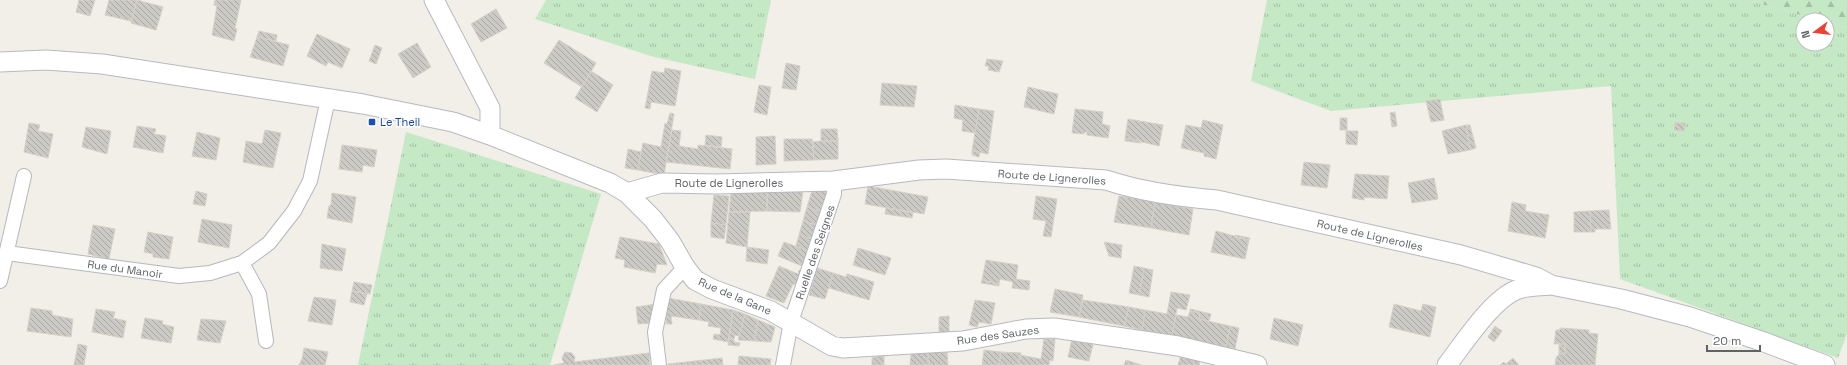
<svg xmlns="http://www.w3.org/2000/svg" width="1847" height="365" viewBox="0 0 1847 365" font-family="'Space Grotesk',sans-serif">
  <defs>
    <pattern id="grass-tufts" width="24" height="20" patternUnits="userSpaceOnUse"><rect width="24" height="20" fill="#c5e8c5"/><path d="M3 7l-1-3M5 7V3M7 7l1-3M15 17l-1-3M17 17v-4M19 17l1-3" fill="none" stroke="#a3c0a4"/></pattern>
    <pattern id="forest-firs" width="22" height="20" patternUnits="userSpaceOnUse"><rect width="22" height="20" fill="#c5e8c5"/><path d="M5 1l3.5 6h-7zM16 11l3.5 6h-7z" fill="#a3c0a4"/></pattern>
    <pattern id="building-back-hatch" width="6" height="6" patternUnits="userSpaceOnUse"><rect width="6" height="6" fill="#cccac5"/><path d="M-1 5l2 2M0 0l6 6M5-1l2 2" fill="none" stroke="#a9a8a4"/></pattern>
  </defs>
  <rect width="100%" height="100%" fill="#f1efe8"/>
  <path fill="url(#grass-tufts)" d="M546 0H771L755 79 654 57 535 19Z
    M1267 0H1748L1818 20H1803V44H1827V23L1847 28V334L1838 358 1620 279 1611 86 1331 111 1251 81Z
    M406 132 601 194 550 365H358Z"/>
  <path fill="url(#forest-firs)" d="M1748 0H1847V28L1827 23V20H1818Z"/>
  <path fill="url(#building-back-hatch)" stroke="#d6d1c6" d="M79 0H95L90 16 76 12Z
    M109 0H137L131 21 105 15Z
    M137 0 163 7 156 30 131 23Z
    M215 0H241L235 28 237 29 234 41 212 35 217 6 214 5Z
    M496 9 507 28 481 42 471 24Z
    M259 31 277 35 276 41 257 37Z
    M317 34 350 49 342 68 328 62 326 66 307 56Z
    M257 37 289 45 283 66 250 57Z
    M559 40 596 63 582 87 544 63Z
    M417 43 431 67 413 78 398 54Z
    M375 45 382 48 376 64 369 61Z
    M987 59 1003 61 999 72 988 70 989 66H985Z
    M786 63 800 66 796 90 782 88Z
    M665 68 681 71 675 106 651 102 650 109 645 108 652 71 664 73Z
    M591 71 613 85 597 112 575 98Z
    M882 83 917 86 914 107 880 105Z
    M759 85 771 87 767 115 754 112Z
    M1028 87 1058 94 1054 114 1024 107Z
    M1440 99 1444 120 1431 122 1426 101Z
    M955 105 979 109 975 133 962 131 963 120 954 118Z
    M979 109 994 111 988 154 972 151Z
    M1075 109 1103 112 1102 124 1110 126 1108 138 1087 135V132H1085L1084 134 1072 133Z
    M1395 112 1397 126 1392 127 1390 113Z
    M670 113 674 114 664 175 638 170 643 143 661 147 665 123 667 124Z
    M1340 118H1347V130H1340Z
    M1128 119 1163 125 1159 146 1125 138Z
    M1203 120 1223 125 1216 159 1204 156V153L1181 148 1186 125 1201 128Z
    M29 123 40 125 38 131 53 134 48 158 24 152Z
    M1675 123H1685L1684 131 1674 130Z
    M1466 125 1470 150 1448 154 1442 131Z
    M1466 125H1470L1476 148 1470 150Z
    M137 126 156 129 154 134 166 136 163 153 133 147Z
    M86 127 111 131 107 154 82 147Z
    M821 129H837L838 141H821Z
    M265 130 281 133 273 168 243 162 246 141 262 144Z
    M672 130 681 131 679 146 698 149V145L732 149 730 169 666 162Z
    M1346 131H1358L1357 145 1346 144Z
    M197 132 220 138 216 160 192 156Z
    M706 135 722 137 721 147 705 145Z
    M775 136 776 164 756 165V137Z
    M1125 138 1141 141V143L1125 141Z
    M784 139H812L814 160 784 161Z
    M821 141H838V159L814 160 813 142Z
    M342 145 377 150 374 167 363 165 362 172 339 169Z
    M628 149 641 152 638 170 625 168Z
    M972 151 980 152 979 157 972 155Z
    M1304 162 1330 165 1327 188 1301 185Z
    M1355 174 1389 176 1387 199 1364 197V200L1352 198Z
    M1434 178 1438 199 1412 203 1408 183Z
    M868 186 928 197 924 214 865 204Z
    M196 191 207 194 205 206 193 204Z
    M767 191V211L729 212 731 192Z
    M767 191H803L800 212 767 211Z
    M812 191H828L823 213 807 207Z
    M332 193 356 197 352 223 327 218 329 206 331 205Z
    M714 195 729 196 726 225 711 223Z
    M1036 196 1057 199 1051 237 1043 236 1046 221 1033 219Z
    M1119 196 1155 202 1151 228 1114 222Z
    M1155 202 1193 209 1189 235 1151 228Z
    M1512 202 1526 205 1525 211 1549 215 1545 238 1508 231Z
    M807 207 823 213 819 226 803 221Z
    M886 208 913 213 912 218 885 214Z
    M1609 210 1611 229H1595V232H1591L1590 211Z
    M1590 211 1591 232H1574V212Z
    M729 212H750L747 247 726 243Z
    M202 219 232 225 229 248 198 242Z
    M803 221 819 226 815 240 799 235Z
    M711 223 726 225 724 239 711 237Z
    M93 225 115 229 109 259 88 254Z
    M1216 231 1249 240 1245 259 1211 252Z
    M148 232 173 237 169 259 153 257V254L144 252Z
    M799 235 815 240 811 252 796 246Z
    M1235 235 1250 238 1249 240 1234 237Z
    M620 237 659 244 667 265 657 264 655 273 624 267 625 260 615 258Z
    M784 242 811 252 804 267 778 256Z
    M1104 242 1122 245 1121 258 1109 256Z
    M322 244 346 249 342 271 320 268Z
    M747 247 769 250 767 264 746 261Z
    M858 248 891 258 885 275 853 265Z
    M986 260 1018 265 1016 279 1030 281 1029 290 1012 288 1013 282 1000 279 999 284 982 280Z
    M779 266 798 274 799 270 802 272 797 285 793 284 784 303 766 296Z
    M1134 266 1144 268 1139 295 1129 293Z
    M817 268 833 273 825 299 809 295Z
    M1144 268 1153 270 1149 297 1139 295Z
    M833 273 846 277 847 274 874 282 869 300 829 288Z
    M982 280 999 284V286L981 283Z
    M354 282 372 285 370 294 352 291Z
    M1055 289 1083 295 1079 317 1050 312Z
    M352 291 367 294 364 305 350 302Z
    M1171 292 1190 295 1186 310 1177 308 1172 336 1142 330 1145 310 1167 314Z
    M314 297 336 300 332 325 308 321Z
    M668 298 701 304 699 320 671 316 672 324H666Z
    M975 300 995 303 991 324 979 322 977 327 969 325Z
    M1083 300 1129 307 1124 326 1079 317Z
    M656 304 650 323 638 324 636 307Z
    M701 304 733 310 728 342 713 339 714 334 720 335 721 328 708 326 709 322 699 320Z
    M1394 304 1421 311 1423 304 1436 307 1430 337 1389 327Z
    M1129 307 1145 310 1142 330 1124 326Z
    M31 308 52 311V315L73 319 71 337 27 331Z
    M96 309 115 312 113 318 126 321 123 338 92 332Z
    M1190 309 1211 314 1209 321 1199 319 1200 313 1190 311Z
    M733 310 745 314 739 336 735 335 734 339H729Z
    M1190 311 1200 313 1199 319 1230 326 1226 347 1172 336 1176 315 1188 317Z
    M745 314 758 320 754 341 738 340Z
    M949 316V336L939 337V317Z
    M145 318 163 321 162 324 174 327 171 343 141 338Z
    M1274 318 1303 325 1298 346 1270 339Z
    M201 319 226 321 220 343 197 340Z
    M758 320 775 327 771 342 754 341Z
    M1230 326 1239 328 1235 349 1226 347Z
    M1495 326 1502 331 1494 342 1488 337Z
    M1560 328 1589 330V333L1598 334 1595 365H1555L1556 358 1559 354H1565V344H1554L1556 330H1560Z
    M729 339H734V342L740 343 739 346 728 345Z
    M1044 339H1055L1053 361 1050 360 1049 365H1018L1020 355 1041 359Z
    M1072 339 1093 344 1089 361 1068 357Z
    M78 344 87 346 84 365H74Z
    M1559 344H1565V354H1559Z
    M304 348 328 352 325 365H299L302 359Z
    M984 350 1001 352 999 365H982Z
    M565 352 572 353 575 357 574 362 649 353 650 365H554L564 363 562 358Z
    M947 352 948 365H928V353Z
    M1001 352 1021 353 1018 365H999Z
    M928 353V365H910L911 354Z
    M884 355V365H872V358Z
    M1181 355 1200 360 1199 365H1178Z
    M739 356 771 359 770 365H738Z
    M722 358 723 365H687L686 362Z
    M1513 358 1519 365H1500L1504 362 1506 364Z
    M1126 360 1141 365H1124Z
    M686 362 687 365H668V364Z"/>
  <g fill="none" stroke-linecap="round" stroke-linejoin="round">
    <defs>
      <path id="street" d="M7 253 179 276 210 273 242 263 269 243 294 211 310 181 328 99
        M242 263 259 294 266 341
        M0 281 24 176
        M659 365 655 332 664 290 685 267
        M783 365 791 322 834 194V181"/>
      <path id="secondary" d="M434 0 490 108V135
        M0 62 46 60 102 64 363 104 453 122 490 135 610 183 627 193 653 219 670 241 685 267 695 280 712 289 771 311 832 346 843 348 963 341 1026 329 1054 328 1178 346 1257 365
        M627 193 662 183 717 184 834 181 919 170 946 169 1106 180C1142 192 1179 197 1217 200L1461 255 1536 277 1551 285 1621 299 1690 317 1764 342 1825 365
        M1447 365C1464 343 1495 294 1522 288 1530 286 1541 286 1549 285"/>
    </defs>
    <use href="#street" stroke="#b5b8bc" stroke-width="16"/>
    <use href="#secondary" stroke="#b6babf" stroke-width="21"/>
    <use href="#street" stroke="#fff" stroke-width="14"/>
    <use href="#secondary" stroke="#fff" stroke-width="19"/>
  </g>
  <rect fill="#1a4fb4" stroke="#fff" stroke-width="1.5" x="368" y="118" width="8" height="8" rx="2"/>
  <g text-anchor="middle" stroke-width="3" stroke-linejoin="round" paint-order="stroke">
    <g font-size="11" fill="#164399" stroke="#fff" text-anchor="start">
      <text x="380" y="126">Le Theil</text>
    </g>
    <g font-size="11" fill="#5f6368" stroke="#fff">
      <text transform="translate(1052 177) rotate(4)" y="4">Route de Lignerolles</text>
      <text x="729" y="187">Route de Lignerolles</text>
      <text transform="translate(1370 235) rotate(13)" y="4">Route de Lignerolles</text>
      <text transform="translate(815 252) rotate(-71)" y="4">Ruelle des Seignes</text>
      <text transform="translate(125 269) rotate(8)" y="4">Rue du Manoir</text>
      <text transform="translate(735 296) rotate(23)" y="4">Rue de la Gane</text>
      <text transform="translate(998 335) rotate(-8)" y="4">Rue des Sauzes</text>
    </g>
  </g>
  <g transform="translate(1815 32) rotate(255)"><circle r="19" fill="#ffffff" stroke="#bfc1c3"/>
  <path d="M0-3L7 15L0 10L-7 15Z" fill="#ea4335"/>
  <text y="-6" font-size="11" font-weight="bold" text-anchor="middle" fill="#5f6368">N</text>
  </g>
  <path d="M1707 345v6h53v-6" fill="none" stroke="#5f6368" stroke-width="2"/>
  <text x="1713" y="345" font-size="12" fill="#5f6368" stroke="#ffffff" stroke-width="3" paint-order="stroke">20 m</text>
</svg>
